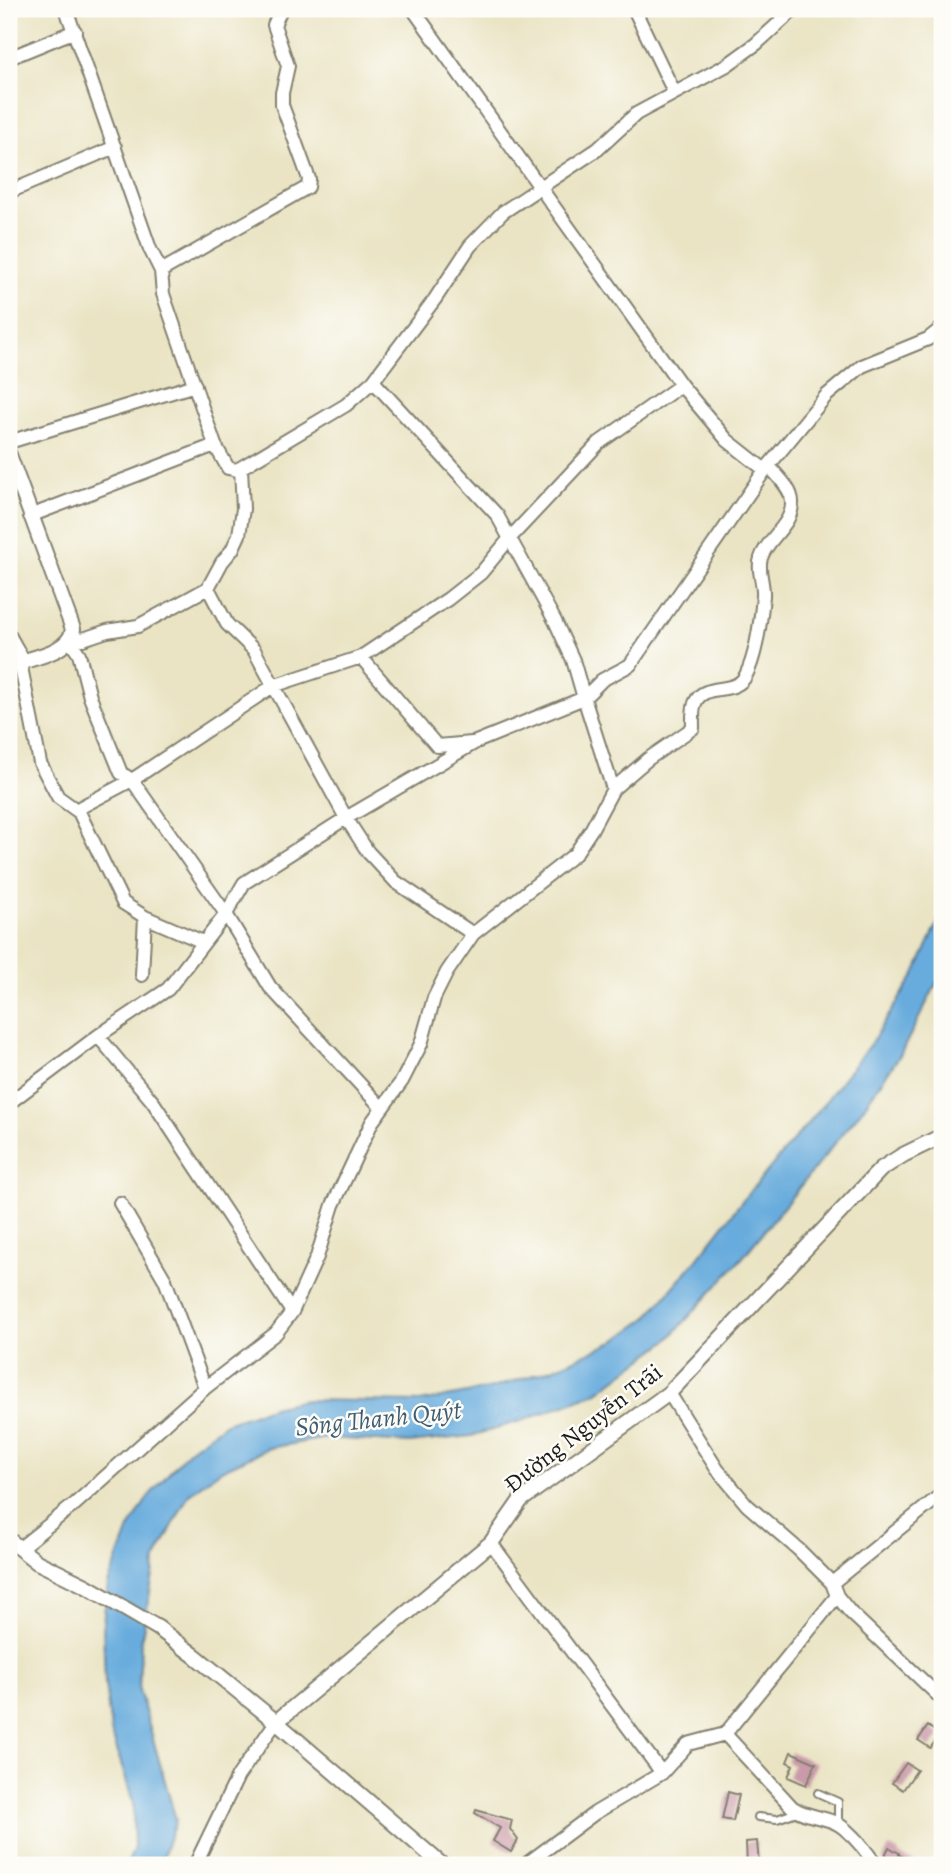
<svg xmlns="http://www.w3.org/2000/svg" width="951" height="1874" viewBox="0 0 951 1874" font-family="Alegreya,serif">
  <rect width="100%" height="100%" fill="#fdfcf7"/>
  <filter id="ink" filterUnits="userSpaceOnUse"><feTurbulence type="fractalNoise" baseFrequency=".0143" numOctaves="2"/><feDisplacementMap in="SourceGraphic" scale="14" xChannelSelector="R" yChannelSelector="G"/><feConvolveMatrix kernelMatrix="1 2 1 2 8 2 1 2 1" color-interpolation-filters="sRGB"/></filter>
  <filter id="wash" filterUnits="userSpaceOnUse"><feTurbulence type="fractalNoise" baseFrequency=".00686" numOctaves="4" result="noise"/><feDisplacementMap in="SourceGraphic" scale="28" xChannelSelector="R" yChannelSelector="G"/><feGaussianBlur stdDeviation="1.57" result="paint"/><feColorMatrix in="noise" values="0 0 0 0 0 0 0 0 0 0 0 0 0 0 0 0 0 1.4 0 .05"/><feComposite in="paint" operator="in"/></filter>
  <g filter="url(#wash)">
    <rect width="100%" height="100%" fill="#eae4c4"/>
    <path fill="#67acdd" stroke="#42647c" stroke-width="2" d="M942 914V973L900 1055 858 1115 743 1257 668 1340 596 1393 524 1420 471 1436 410 1443 326 1438 269 1448 221 1470 189 1494 156 1558 141 1642 139 1690 176 1820 160 1865H127L134 1848 133 1802 111 1731 105 1684 103 1622 108 1584 129 1529 148 1497 189 1450 226 1423 276 1406 306 1400 420 1402 493 1388 552 1369 613 1342 647 1318 693 1264 742 1201 814 1116 871 1043 914 976Z"/>
    <g id="blocks">
      <path fill="#ca9aaa" d="M928 1726 940 1735 930 1748 918 1740Z
        M791 1752 816 1763 806 1785 788 1777 793 1765 787 1762Z
        M906 1763 917 1770 903 1790 892 1783Z
        M728 1792 739 1795 733 1821 722 1819Z
        M476 1810 512 1820 510 1829 518 1840 511 1852 493 1841 500 1828 475 1813Z
        M757 1841 759 1864 747 1865 746 1842Z
        M889 1847 899 1853V1855L922 1865H885L883 1859Z"/>
    </g>
  </g>
  <g filter="url(#ink)">
    <use href="#blocks" fill-opacity="0" stroke="#838070" stroke-width="2"/>
    <g fill="none" stroke-linecap="round" stroke-linejoin="round">
      <defs>
        <path id="service" d="M818 1793 838 1802V1824
          M758 1817 777 1819 797 1812"/>
        <path id="minor" d="M66 9 150 249 161 271 163 294 215 445 228 468 237 470 346 405 373 381 435 299 470 246 503 212 598 149 636 114 727 65 756 44 790 13 798 9
          M413 9 681 385 727 440 765 470
          M634 9 674 92
          M9 58 75 31
          M9 192 115 147
          M161 271 308 187 309 179 282 105V93L288 66 274 25 281 9
          M9 442 195 385
          M30 516 215 445
          M208 588 227 624 254 650 346 818 368 852 396 882 473 934
          M9 635 23 660
          M72 637 83 639 107 631 138 626 208 588 222 562 232 550 239 535 243 509 241 468
          M70 641 79 654 90 697 121 773 132 780 226 914 270 987 382 1108
          M361 657 437 746 472 743
          M20 662 40 763 58 797 79 812
          M613 789 584 698 602 680 630 665 765 470 826 396 862 366 928 339 942 328
          M203 942 145 917 123 903 79 812 81 807 132 780 273 686 361 657 448 599 481 573 510 538 599 443 681 385
          M142 975 145 917
          M98 1036 153 1102 292 1312
          M9 1103 98 1036 168 989 226 914 244 883 346 818 476 742 584 698 573 660 555 621 497 515 373 381
          M120 1203 165 1280 205 1388
          M669 1393 717 1469 747 1505 799 1550 832 1583 837 1596 850 1612 942 1699
          M491 1543 662 1773
          M20 1548 75 1504 205 1388 276 1333 292 1312 317 1257 333 1205 372 1122 402 1081 421 1044 434 998 447 972 473 934 575 854 591 830 613 789 648 759 693 728C693 721 692 708 696 701 706 682 736 696 746 675 756 656 761 618 763 596 764 583 757 570 761 558 767 538 793 525 792 502 792 489 777 476 769 466
          M832 1583 942 1494
          M725 1734 792 1807C807 1818 824 1816 838 1824 851 1832 868 1853 876 1865
          M195 1865 238 1776 276 1722
          M525 1865 595 1813 662 1773 688 1744 725 1734 837 1596
          M941 1865 942 1864"/>
        <path id="tertiary" d="M9 455 73 629C70 654 28 658 9 666
          M9 1540 37 1562 86 1586 158 1628 195 1656 276 1722 442 1865
          M276 1722 491 1543 521 1500 669 1393 881 1169 903 1155 942 1136"/>
      </defs>
      <use href="#service" stroke="#838070" stroke-width="10"/>
      <use href="#minor" stroke="#838070" stroke-width="16"/>
      <use href="#tertiary" stroke="#838070" stroke-width="18"/>
      <use href="#service" stroke="#fff" stroke-width="6"/>
      <use href="#minor" stroke="#fff" stroke-width="12"/>
      <use href="#tertiary" stroke="#fff" stroke-width="14"/>
    </g>
  </g>
  <g text-anchor="middle" stroke-width="5" stroke-linejoin="round" paint-order="stroke">
    <g font-size="24" fill="#1c1c1c" stroke="#fdfcf7">
      <text transform="translate(583 1428) rotate(-38)" y="8">Đường Nguyễn Trãi</text>
    </g>
    <g font-size="26" font-style="italic" fill="#3e5d73" stroke="#fdfcf7">
      <text transform="translate(378 1418) rotate(-6)" y="9">Sông Thanh Quýt</text>
    </g>
  </g>
  <rect width="951" height="1874" fill="none" stroke="#fdfcf7" stroke-width="35"/>
</svg>
